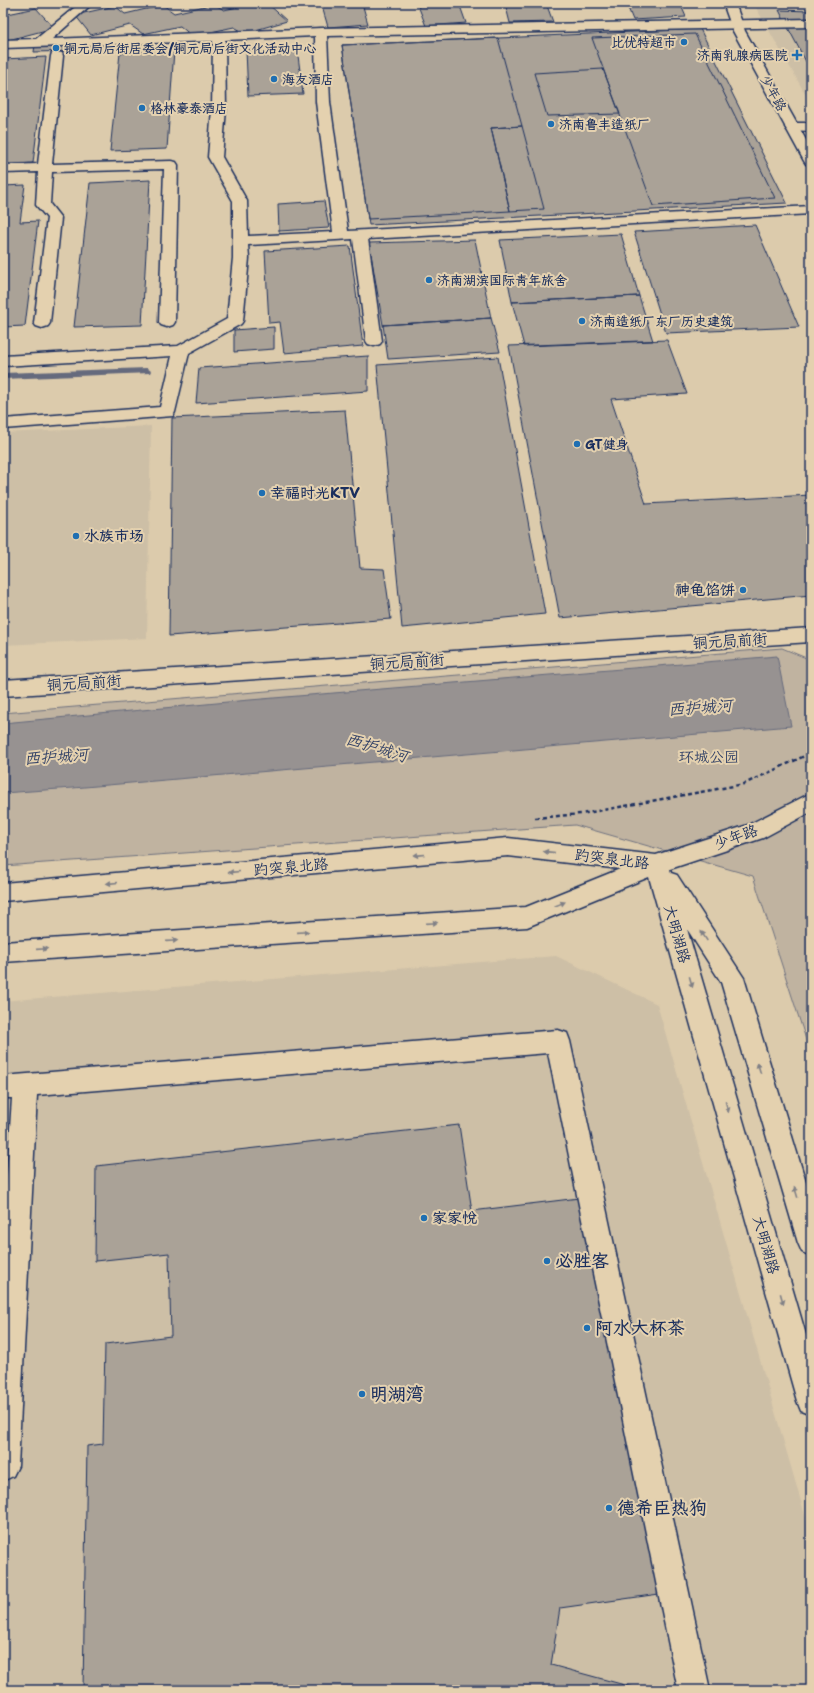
<svg xmlns="http://www.w3.org/2000/svg" width="814" height="1693" viewBox="0 0 814 1693" font-family="'Shantell Sans','LXGW WenKai TC',sans-serif">
  <rect width="100%" height="100%" fill="#dccbac"/>
  <filter id="ink" filterUnits="userSpaceOnUse"><feTurbulence type="fractalNoise" baseFrequency=".025" numOctaves="2"/><feDisplacementMap in="SourceGraphic" scale="8" xChannelSelector="R" yChannelSelector="G"/><feConvolveMatrix kernelMatrix="1 2 1 2 8 2 1 2 1" color-interpolation-filters="sRGB"/></filter>
  <g filter="url(#ink)">
    <path fill="#cdbfa6" d="M755 6 811 8V102H810Z
      M151 426 147 638 3 645V433Z
      M556 956 657 1004 811 1536V1690H3V1001Z"/>
    <path fill="#c0b3a0" stroke="#6e717f" d="M782 648 811 660V1055L753 876 575 825 3 866V713Z"/>
    <path fill="#979291" stroke="#656a7d" d="M777 656 791 726 73 788 3 793V723L238 701Z"/>
    <g fill="none" stroke-linecap="round" stroke-linejoin="round">
      <path fill="#656a7d" fill-rule="evenodd" d="M147 368 151 371 150 373 3 379V373Z"/>
    </g>
    <path fill="#aaa297" stroke="#1b2f5e" d="M256 3H267L287 21 245 33 234 27 192 36 180 26 143 34 130 25 91 35 75 15 115 6 125 14 163 5 174 13 214 4 224 10Z
      M321 3H362L368 24 328 27Z
      M417 3H459L466 23 426 26Z
      M505 3H546L553 22 510 23Z
      M626 3H680L686 17 633 20Z
      M36 8 54 28 8 40 3 37V15Z
      M779 10 811 11V71L786 24Z
      M700 29 787 203 369 225 342 45Z
      M695 34 775 198 653 206 592 38Z
      M498 38 522 126 491 128 510 211 368 219 342 45Z
      M77 43 76 51 34 52 35 45Z
      M297 48 303 94 248 96 246 50Z
      M174 50 167 149 110 151 120 53Z
      M46 57 33 163 3 165V59Z
      M603 69 620 114 547 116 534 73Z
      M522 126 544 209 510 211 491 128Z
      M150 180 142 325 74 327 90 183Z
      M25 185 20 222 38 221 25 326 3 327V186Z
      M324 201 329 228 279 231 278 204Z
      M755 225 799 327 666 333 634 232Z
      M621 234 639 296 512 302 500 240Z
      M475 240 491 318 383 325 369 243Z
      M350 246 363 346 284 353 280 322 269 323 265 251Z
      M639 296 653 341 524 346 512 302Z
      M491 318 500 352 388 359 383 325Z
      M274 327V349L234 352V330Z
      M667 340 687 394 611 399 646 504 811 495V595L560 618 509 346Z
      M368 356V391L196 403 199 368Z
      M498 357 545 614 402 628 377 365Z
      M345 410 360 568 384 569 391 619 169 636 172 418Z
      M459 1125 472 1211 579 1198 659 1594 560 1608 551 1665 643 1690H83L87 1446 103 1444 105 1344 171 1336 169 1253 95 1261 96 1166Z"/>
    <g fill="none" stroke-linecap="round" stroke-linejoin="round">
      <defs>
        <path id="minor" d="M80 3H93L52 39 321 28 811 19V27L327 36 330 102 348 231 811 206V214L368 239 382 341 380 344 374 346 368 344 366 341 353 239 248 245 249 258 243 321 241 324 189 353 175 412 173 416 3 429V419L160 407 172 356 3 366V356L178 346 227 319 233 258V201L208 157 212 109 213 41 3 48V40L36 39ZM315 36 316 102 333 232 248 236 247 201 222 157 226 109 225 40Z
          M57 52 62 53 63 56 52 164 171 161 176 162 178 165 175 322 173 325 167 327 161 325 159 322 164 169 52 172 50 204 61 218 50 323 48 326 42 328 36 326 34 323 47 218 36 205 38 172 3 173V165L38 164 51 56 52 53Z
          M792 123H811V131L787 130 785 127 787 124Z
          M811 628V642L3 696V680Z
          M558 1030 567 1033 570 1041 710 1690H678L548 1053 37 1095 18 1466 13 1476 3 1481V1236L12 1098H3V1076Z"/>
        <path id="major" d="M723 3H735L745 31 811 149V165L806 164 804 161 733 31Z
          M811 793V812L763 838 670 869 671 873 677 875 744 978 811 1199V1256L802 1252 798 1243 721 982 687 929 811 1352V1415L801 1411 797 1401 649 877 527 927 3 962V942L526 907 620 869 508 856 3 901V883L508 838 656 855 748 825Z"/>
      </defs>
      <use href="#minor" stroke="#1b2f5e" stroke-width="3"/>
      <use href="#major" stroke="#1b2f5e" stroke-width="3"/>
      <path stroke="#1b2f5e" stroke-width="2.5" stroke-dasharray="4 3" stroke-linecap="butt" d="M535 818 581 814 744 784 811 753"/>
      <use href="#minor" fill="#e4d1af" fill-rule="evenodd"/>
      <use href="#major" fill="#e4d1af" fill-rule="evenodd"/>
    </g>
    <defs><path id="oneway-solid" d="M-6-.8H1V-3.2L6.5 0L1 3.2V.8H-6Z"/></defs>
    <g fill="#808086">
      <use href="#oneway-solid" transform="translate(549 852) rotate(-174)"/>
      <use href="#oneway-solid" transform="translate(419 855) rotate(175)"/>
      <use href="#oneway-solid" transform="translate(234 872) rotate(175)"/>
      <use href="#oneway-solid" transform="translate(112 883) rotate(175)"/>
      <use href="#oneway-solid" transform="translate(560 904) rotate(-22)"/>
      <use href="#oneway-solid" transform="translate(432 923) rotate(-4)"/>
      <use href="#oneway-solid" transform="translate(303 932) rotate(-4)"/>
      <use href="#oneway-solid" transform="translate(704 936) rotate(-123)"/>
      <use href="#oneway-solid" transform="translate(172 941) rotate(-4)"/>
      <use href="#oneway-solid" transform="translate(42 949) rotate(-4)"/>
      <use href="#oneway-solid" transform="translate(691 982) rotate(74)"/>
      <use href="#oneway-solid" transform="translate(759 1068) rotate(-107)"/>
      <use href="#oneway-solid" transform="translate(727 1107) rotate(74)"/>
      <use href="#oneway-solid" transform="translate(796 1192) rotate(-107)"/>
      <use href="#oneway-solid" transform="translate(782 1299) rotate(74)"/>
    </g>
  </g>
  <g fill="#1f6fb2" stroke="#e4d1af" stroke-width="1.5">
    <circle cx="684" cy="42" r="4"/>
    <circle cx="56" cy="48" r="4"/>
    <path d="M795 49h4v4h4v4h-4v4h-4v-4h-4v-4h4z"/>
    <circle cx="274" cy="79" r="4"/>
    <circle cx="142" cy="108" r="4"/>
    <circle cx="551" cy="124" r="4"/>
    <circle cx="429" cy="280" r="4"/>
    <circle cx="582" cy="321" r="4"/>
    <circle cx="577" cy="444" r="4"/>
    <circle cx="262" cy="493" r="4"/>
    <circle cx="76" cy="536" r="4"/>
    <circle cx="743" cy="590" r="4"/>
    <circle cx="424" cy="1218" r="4"/>
    <circle cx="547" cy="1261" r="4"/>
    <circle cx="587" cy="1328" r="4"/>
    <circle cx="362" cy="1394" r="4"/>
    <circle cx="609" cy="1508" r="4"/>
  </g>
  <g text-anchor="middle" stroke-width="4" stroke-linejoin="round" paint-order="stroke">
    <g font-size="13" font-weight="bold" fill="#1b2f5e" stroke="#e4d1af" text-anchor="start">
      <text x="676" y="47" text-anchor="end">比优特超市</text>
      <text x="64" y="53">铜元局后街居委会/铜元局后街文化活动中心</text>
      <text x="788" y="60" text-anchor="end">济南乳腺病医院</text>
      <text x="282" y="84">海友酒店</text>
      <text x="150" y="113">格林豪泰酒店</text>
      <text x="559" y="129">济南鲁丰造纸厂</text>
      <text x="437" y="285">济南湖滨国际青年旅舍</text>
      <text x="590" y="326">济南造纸厂东厂历史建筑</text>
      <text x="585" y="449">GT健身</text>
    </g>
    <g font-size="13" fill="#1b2f5e" stroke="#e4d1af">
      <text transform="translate(774 93) rotate(61)" y="5">少年路</text>
    </g>
    <g font-size="15" font-weight="bold" fill="#1b2f5e" stroke="#e4d1af" text-anchor="start">
      <text x="270" y="498">幸福时光KTV</text>
      <text x="84" y="541">水族市场</text>
      <text x="735" y="595" text-anchor="end">神龟馅饼</text>
      <text x="432" y="1223">家家悦</text>
    </g>
    <g font-size="15" fill="#1b2f5e" stroke="#e4d1af">
      <text transform="translate(730 641) rotate(-4)" y="5">铜元局前街</text>
      <text transform="translate(407 662) rotate(-4)" y="5">铜元局前街</text>
      <text transform="translate(84 683) rotate(-4)" y="5">铜元局前街</text>
      <text transform="translate(736 837) rotate(-20)" y="5">少年路</text>
      <text transform="translate(612 859) rotate(7)" y="5">趵突泉北路</text>
      <text transform="translate(291 867) rotate(-5)" y="5">趵突泉北路</text>
      <text transform="translate(677 934) rotate(74)" y="5">大明湖路</text>
      <text transform="translate(766 1245) rotate(74)" y="5">大明湖路</text>
    </g>
    <g font-size="15" fill="#344368" stroke="#e4d1af">
      <text x="709" y="762">环城公园</text>
    </g>
    <g font-size="16" font-style="italic" fill="#344368" stroke="#e4d1af">
      <text transform="translate(700 707) rotate(-4)" y="6">西护城河</text>
      <text transform="translate(377 747) rotate(17)" y="6">西护城河</text>
      <text transform="translate(56 756) rotate(-4)" y="6">西护城河</text>
    </g>
    <g font-size="18" font-weight="bold" fill="#1b2f5e" stroke="#e4d1af" text-anchor="start">
      <text x="555" y="1267">必胜客</text>
      <text x="595" y="1334">阿水大杯茶</text>
      <text x="370" y="1400">明湖湾</text>
      <text x="617" y="1514">德希臣热狗</text>
    </g>
  </g>
  <rect width="814" height="1693" fill="none" stroke="#e4d1af" stroke-width="16"/>
  <rect x="8" y="8" width="798" height="1677" fill="none" stroke="#1b2f5e" stroke-width="1.5" filter="url(#ink)"/>
</svg>
